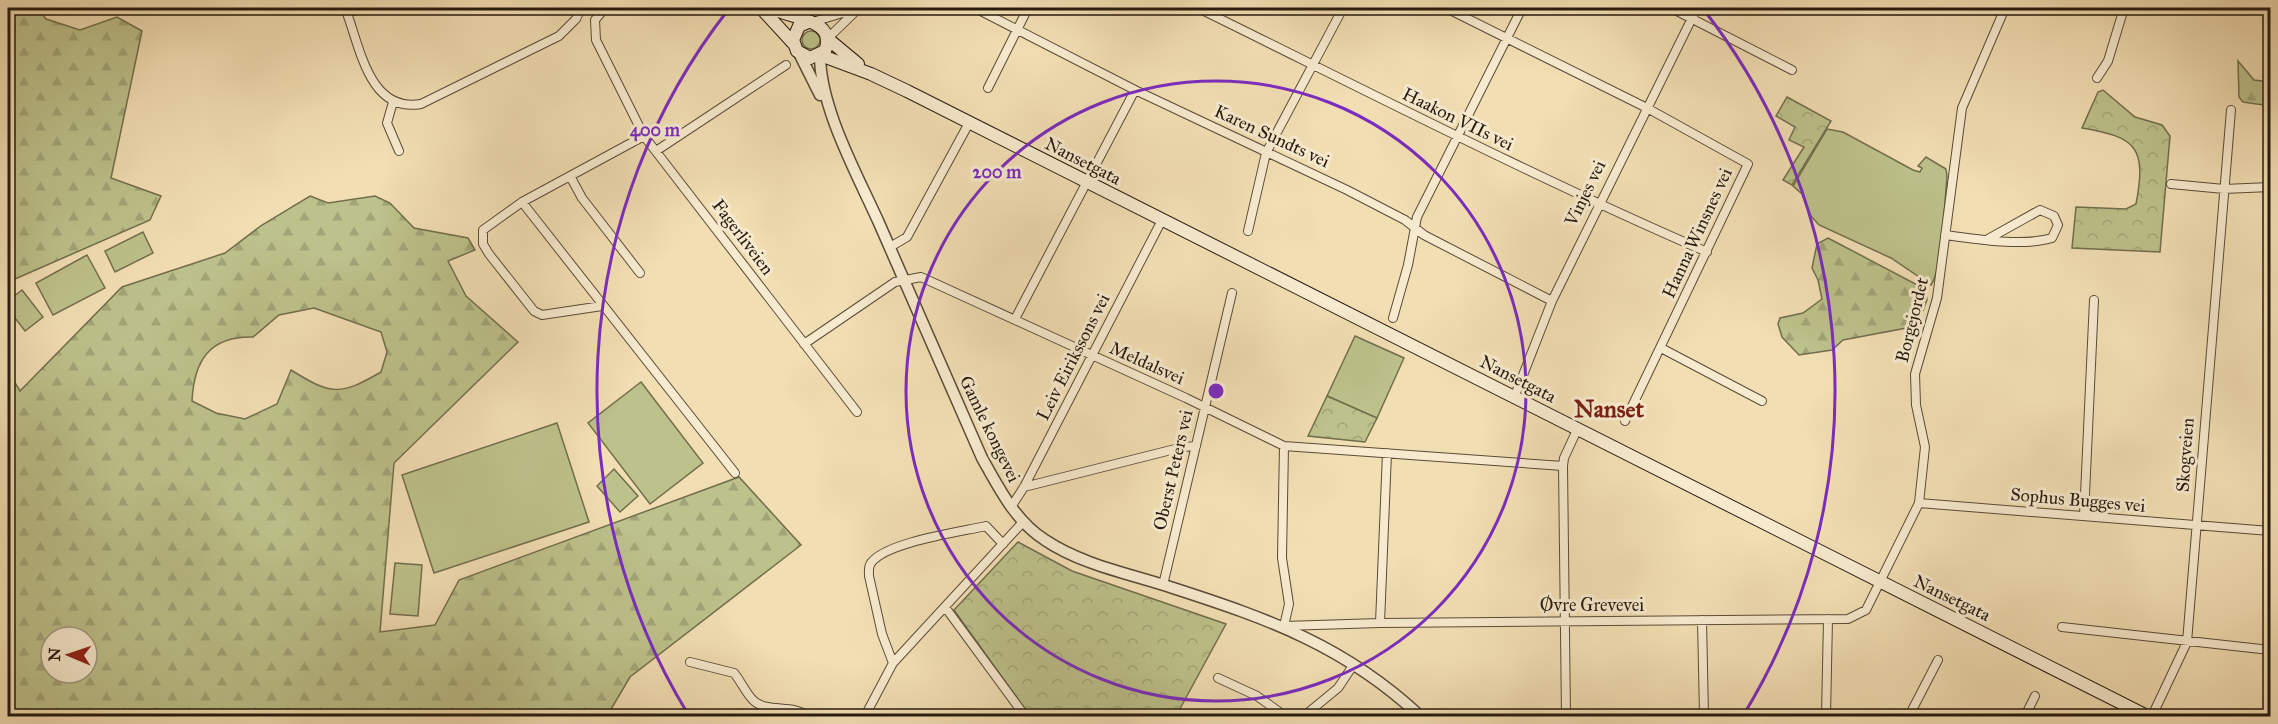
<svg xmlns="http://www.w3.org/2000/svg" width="2278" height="724" viewBox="0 0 2278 724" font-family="'IM FELL Great Primer',serif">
  <defs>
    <pattern id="forest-firs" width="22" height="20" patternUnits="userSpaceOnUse" patternTransform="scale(1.5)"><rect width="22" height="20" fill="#bdc18b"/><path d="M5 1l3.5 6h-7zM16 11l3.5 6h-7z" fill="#a2a577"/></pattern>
    <pattern id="park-crowns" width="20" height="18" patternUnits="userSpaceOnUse" patternTransform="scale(1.5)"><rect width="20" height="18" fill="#bdc18b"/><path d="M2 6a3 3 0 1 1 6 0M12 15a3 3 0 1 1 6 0" fill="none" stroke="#a2a577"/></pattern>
  </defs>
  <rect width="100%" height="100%" fill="#f2deb3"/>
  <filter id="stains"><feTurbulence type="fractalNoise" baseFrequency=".00333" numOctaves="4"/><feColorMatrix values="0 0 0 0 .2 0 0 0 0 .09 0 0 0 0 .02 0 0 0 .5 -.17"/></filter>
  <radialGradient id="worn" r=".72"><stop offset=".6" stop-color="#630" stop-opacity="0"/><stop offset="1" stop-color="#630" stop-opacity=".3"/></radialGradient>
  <path fill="#bdc18b" stroke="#726e4c" stroke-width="1.5" d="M802 40a9 9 0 1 1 18 0a9 9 0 1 1-18 0Z
    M1827 129 1843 132 1913 170 1920 172 1922 168 1918 166 1926 157 1946 169 1947 176C1945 198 1942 270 1931 285L1891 258 1819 225 1811 216 1802 194 1793 186Z
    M143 232 153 253 115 272 105 251Z
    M87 255 105 288 53 315 36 283Z
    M22 290 43 317 25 331 8 309V301Z
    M1355 336 1404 358 1377 418 1327 396Z
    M641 382 703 463 650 504 588 423Z
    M557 423 589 522 434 573 402 475Z
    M614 469 638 496 620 512 597 486Z
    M395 563 422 565 418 616 390 614Z"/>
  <path fill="url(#forest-firs)" stroke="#726e4c" stroke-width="1.5" fill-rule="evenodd" d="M8 8H37L46 19 80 30 117 17 142 31 111 178 161 196 150 220 8 282Z
    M2238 61 2254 80 2270 82V106L2243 102 2239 97Z
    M310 196 328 203 375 196 390 203 414 228 468 238 475 250 448 261 466 296 518 342 394 463 380 632 435 625 459 580 739 477 801 545 630 677 607 716H8V371L20 391 122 287 225 253 262 225ZM314 308 381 332 387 352 381 372C340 396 331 395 291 370L277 404 245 419 216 413 192 401C194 360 210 336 253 337L279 315ZM51 637H87V673H51Z
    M1828 238 1925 289 1927 300 1917 326 1843 340 1832 350 1799 355 1782 337 1778 324 1780 318 1803 313 1822 299 1818 280 1812 268 1817 244Z"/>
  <path fill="url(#park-crowns)" stroke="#726e4c" stroke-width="1.5" d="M2103 90 2135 117 2162 125 2170 136 2160 252 2072 248 2076 207 2126 209 2136 204C2147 147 2136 137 2082 128L2098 92Z
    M1787 97 1831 121 1792 185 1783 180 1804 147 1789 140 1795 127 1776 116Z
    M1327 396 1377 418 1365 442 1308 436Z
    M1018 542 1072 571 1226 624 1176 716H1030L954 610Z"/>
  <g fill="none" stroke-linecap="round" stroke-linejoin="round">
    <defs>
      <path id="minor" d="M345 8C360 45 368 113 421 104L559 36 576 19 581 8
        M605 8 595 20 596 40 644 136 857 412
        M975 8 1135 90 1347 190 1405 220 1424 235 1552 301
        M1198 8C1367 91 1534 177 1707 252
        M1446 8 1647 108 1748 164 1625 421
        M1671 8 1792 70
        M347 13 361 8
        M813 22 859 8
        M828 38 857 10
        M2097 78 2108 61 2124 8
        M988 88 1028 8
        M393 102 387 123 399 151
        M656 151 786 65
        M570 176 582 198 640 273
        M2171 184 2224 189 2270 187
        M522 202 735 473
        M1248 231 1266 153 1343 8
        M1945 235C1976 239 2023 247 2052 238L2058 225 2054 216 2040 210 1988 239
        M890 247 907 237 969 123
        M602 306 542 315 534 311 489 254 483 244V230L522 202 644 136
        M1393 318 1408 265 1417 217 1522 8
        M1015 319 1135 90
        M804 344 895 282 921 277 1186 398 1284 446 1563 466
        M1661 348 1762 401
        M1514 398 1552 301 1697 8
        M1024 487 1183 447 1196 446
        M1919 503 2270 531
        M1011 507 1024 487 1162 220
        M2084 516 2094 300
        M1163 585 1232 293
        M945 607 1025 716
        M1702 620 1704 716
        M1380 623 1387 453
        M1284 626 1380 623 1848 619 1866 610 1919 503 1925 447 1916 405 1915 374 1937 298 1962 108 2005 8
        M1284 626 1289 604 1282 558 1284 446
        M2062 627 2270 650
        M690 662 734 673C741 681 746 694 754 701 768 713 793 704 808 716
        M893 663 882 634 869 576C869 571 868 567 871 563 886 542 960 532 986 526L1003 544
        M1218 678 1257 696 1285 716
        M958 714 960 716
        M865 716 893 663 1023 522
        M1304 716 1338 688 1354 664
        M1566 716 1563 466 1564 458 1577 430
        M1826 716 1828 619
        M1909 716 1938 660
        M2025 716 2035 696
        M2152 716 2187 642 2231 110"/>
      <path id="tertiary" d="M800 55 820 95
        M820 55C820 108 857 174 879 223 913 301 948 379 982 458 999 488 1015 521 1045 540 1082 565 1131 574 1173 588 1269 619 1345 646 1420 716"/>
      <path id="secondary" d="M761 8 794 44
        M772 8C791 19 838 19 825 51L810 58 797 51 793 40 799 26 808 22
        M828 39 858 64
        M820 55 871 74 907 91 2147 716"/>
    </defs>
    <use href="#minor" stroke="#594b37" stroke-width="10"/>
    <use href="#tertiary" stroke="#594b37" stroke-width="13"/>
    <use href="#secondary" stroke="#261a0e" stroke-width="14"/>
    <use href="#minor" stroke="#f7eace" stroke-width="8"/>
    <use href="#tertiary" stroke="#f7eace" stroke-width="10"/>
    <use href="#secondary" stroke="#f7eace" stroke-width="12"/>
  </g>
  <g fill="none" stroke="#7b2cbf" stroke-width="3">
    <circle cx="1216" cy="391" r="310"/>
    <path d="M688 714A619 619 0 0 1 728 10M1704 10A619 619 0 0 1 1744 714"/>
  </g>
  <g text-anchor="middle" stroke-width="6" stroke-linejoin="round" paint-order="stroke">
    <g font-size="18" fill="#261a0e" stroke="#f7eace">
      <text transform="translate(1458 119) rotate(26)" y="6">Haakon VIIs vei</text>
      <text transform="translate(1272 136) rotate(25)" y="6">Karen Sundts vei</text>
      <text transform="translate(1083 161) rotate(27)" y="6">Nansetgata</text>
      <text transform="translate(1585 193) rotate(-64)" y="6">Vinjes vei</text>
      <text transform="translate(1697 233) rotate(-65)" y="6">Hanna Winsnes vei</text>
      <text transform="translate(743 237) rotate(53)" y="6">Fagerliveien</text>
      <text transform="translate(1912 320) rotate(-76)" y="6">Borgejordet</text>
      <text transform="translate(1073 357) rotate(-63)" y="6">Leiv Eirikssons vei</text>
      <text transform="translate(1147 363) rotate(24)" y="6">Meldalsvei</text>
      <text transform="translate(1518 379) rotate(27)" y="6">Nansetgata</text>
      <text transform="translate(990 429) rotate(64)" y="6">Gamle kongevei</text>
      <text transform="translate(2185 455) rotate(-86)" y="6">Skogveien</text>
      <text transform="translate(1173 470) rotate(-77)" y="6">Oberst Peters vei</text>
      <text transform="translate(2078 500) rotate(5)" y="6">Sophus Bugges vei</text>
      <text transform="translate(1952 598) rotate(26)" y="6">Nansetgata</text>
      <text x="1592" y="611">Øvre Grevevei</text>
    </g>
    <g font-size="24" font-weight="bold" fill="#7a1f14" stroke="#f7eace">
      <text x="1609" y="417">Nanset</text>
    </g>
  </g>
  <circle cx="1216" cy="391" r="9" fill="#7b2cbf" stroke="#f7eace" stroke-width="3"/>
  <g font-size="18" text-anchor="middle" font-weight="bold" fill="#7b2cbf" stroke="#f7eace" stroke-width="6" stroke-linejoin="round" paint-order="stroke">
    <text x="655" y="136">400 m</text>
    <text x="997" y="178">200 m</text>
  </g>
  <rect width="2278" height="724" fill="none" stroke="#f2deb3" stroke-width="30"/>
  <rect x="9" y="9" width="2260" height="706" fill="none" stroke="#261a0e" stroke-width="3"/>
  <rect x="15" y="15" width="2248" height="694" fill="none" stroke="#261a0e" stroke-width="1.5"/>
  <g transform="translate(69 655) rotate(272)"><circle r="28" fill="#f7eace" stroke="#a39781" stroke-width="1.5"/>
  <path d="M0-4.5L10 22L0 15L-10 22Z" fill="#8f2418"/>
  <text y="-9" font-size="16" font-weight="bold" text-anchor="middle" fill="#261a0e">N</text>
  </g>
  <rect width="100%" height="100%" filter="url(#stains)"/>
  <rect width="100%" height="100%" fill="url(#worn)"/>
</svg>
